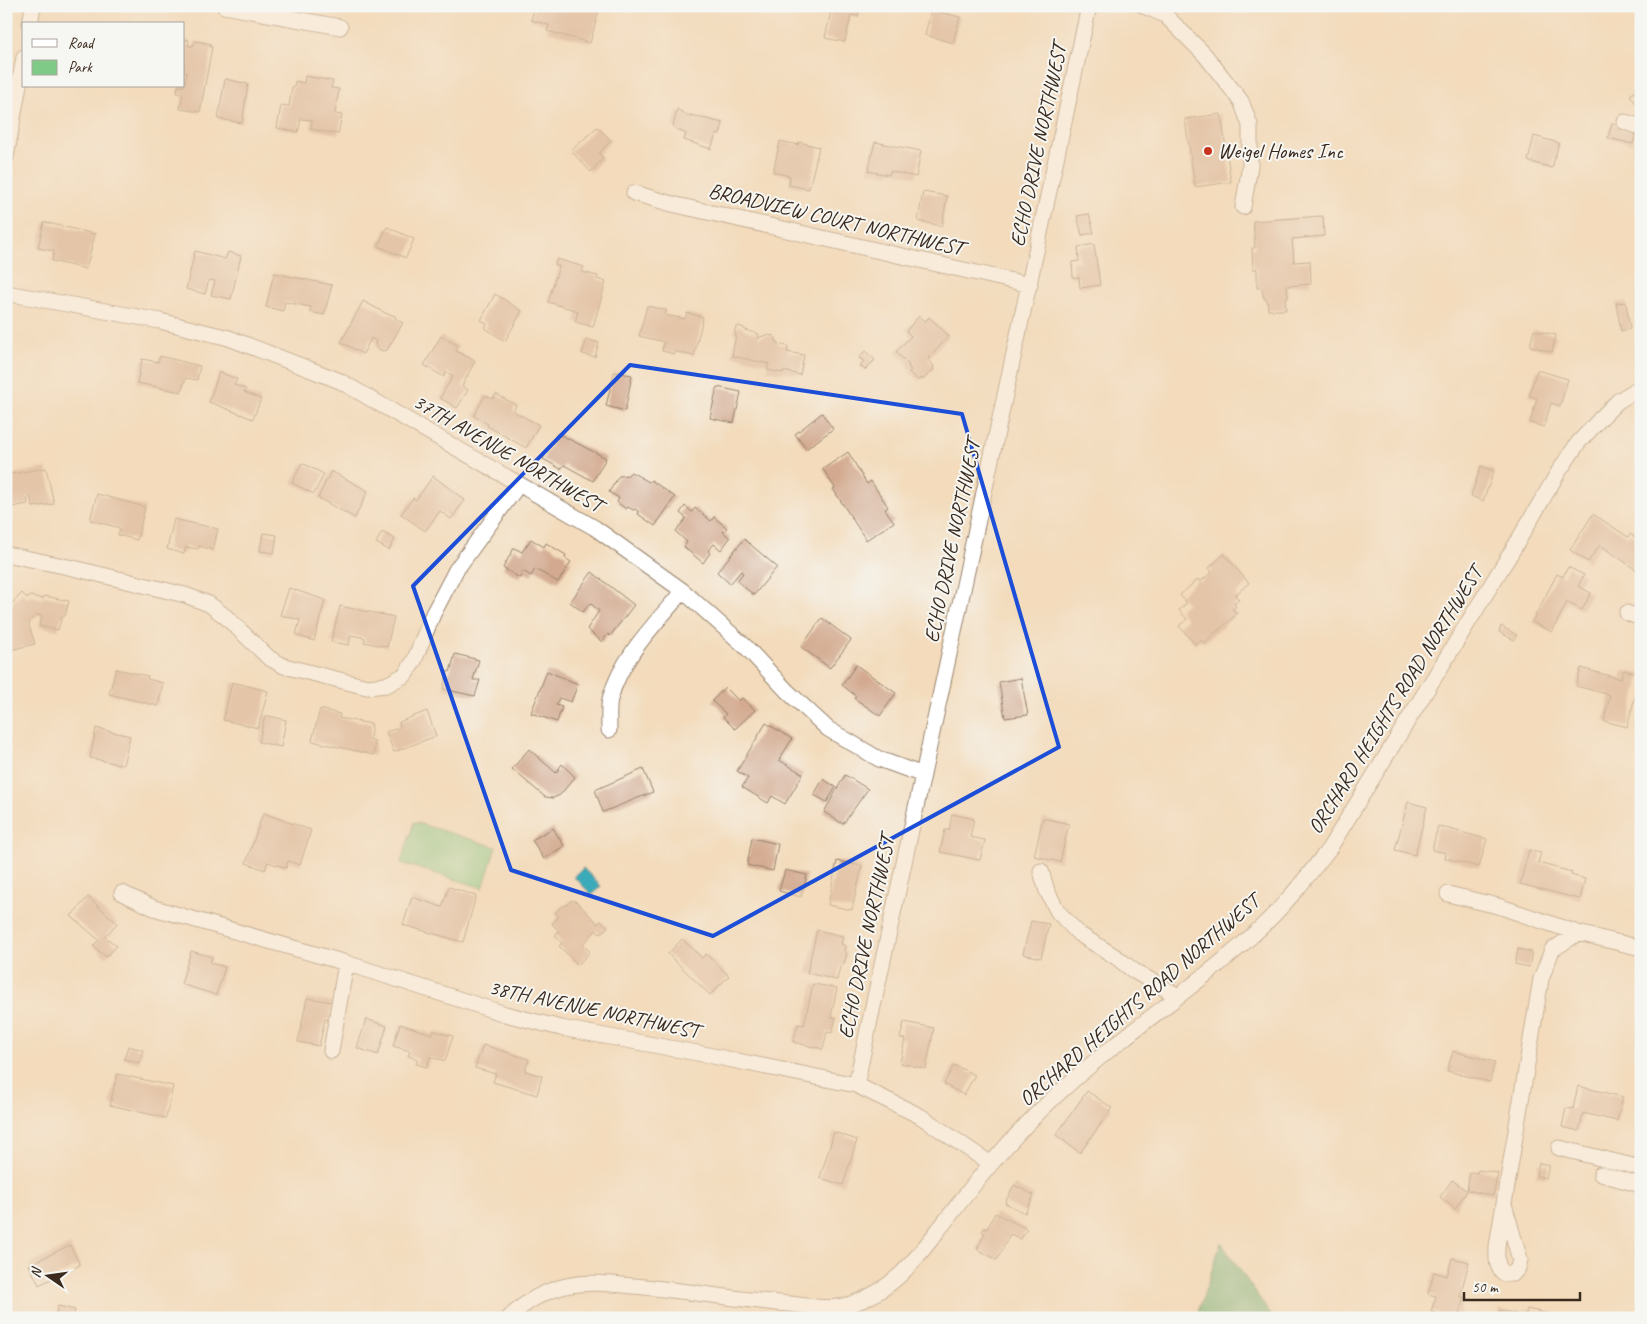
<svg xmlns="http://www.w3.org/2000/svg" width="1647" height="1324" viewBox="0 0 1647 1324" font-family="Caveat,sans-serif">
  <rect width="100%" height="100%" fill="#f6f6f2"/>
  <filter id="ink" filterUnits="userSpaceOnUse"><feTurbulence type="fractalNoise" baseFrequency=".02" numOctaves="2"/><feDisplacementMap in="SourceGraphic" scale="10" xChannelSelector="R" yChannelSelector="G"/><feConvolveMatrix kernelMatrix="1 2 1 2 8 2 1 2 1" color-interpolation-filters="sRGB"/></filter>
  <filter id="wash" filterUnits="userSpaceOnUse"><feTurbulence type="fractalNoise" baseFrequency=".0096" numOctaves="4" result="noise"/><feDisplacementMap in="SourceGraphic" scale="20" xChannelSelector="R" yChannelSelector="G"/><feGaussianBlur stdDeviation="1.12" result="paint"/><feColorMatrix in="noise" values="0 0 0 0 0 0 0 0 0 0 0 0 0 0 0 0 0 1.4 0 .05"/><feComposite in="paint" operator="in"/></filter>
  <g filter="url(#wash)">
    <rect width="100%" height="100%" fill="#f3dbbb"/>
    <path fill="#80ca87" stroke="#5e7a52" d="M414 822 496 847 483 888 401 863Z"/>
    <path fill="#68ae74" stroke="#526c49" d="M1221 1242 1273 1318H1196Z"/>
    <path fill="#3baab9" stroke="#3b6a6c" d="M583 868 601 886 592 895 574 877Z"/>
    <g id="blocks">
      <path fill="#d3aa90" d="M535 6H600L590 43 547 31 549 25 531 20Z
        M831 6H861L858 17 851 15 845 42 825 38 831 11 830 10Z
        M931 10 960 17 953 43 925 35Z
        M184 39 189 40 188 46H193L196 41 211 44 210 47H212L200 112 180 109 183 94 177 93 178 86H184L187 73 184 72Z
        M305 76 333 81 331 88 339 89 335 114 342 115 338 134 311 129 312 120 301 119 298 132 277 128 281 105 289 106 292 87H294L295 81 304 83Z
        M225 79 248 84 242 123 218 119Z
        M1641 88V106L1638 107 1630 95Z
        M677 109 690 117V115L723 123 720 134H716L711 149 684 140 686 134 673 127Z
        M1221 114 1231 182 1195 187 1185 119Z
        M1612 123 1637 129 1633 144 1608 138Z
        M597 127 611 140 599 154 603 158 591 172 571 151Z
        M1534 136 1559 143 1552 168 1528 161Z
        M780 141 798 145 799 142 819 147 809 189 789 185 790 176 773 172Z
        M875 142 921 151 916 177 890 171 889 175 868 171Z
        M923 192 947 196 942 226 918 221Z
        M1089 214 1094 233 1082 235 1077 216Z
        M1323 216 1324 236 1292 239 1294 262 1310 261 1311 284 1287 286 1288 298H1285L1286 310H1268L1267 299H1264V296H1263L1262 288H1257V269H1253L1252 248H1255L1253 221Z
        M44 222 95 234 86 269 52 261 54 251 38 248Z
        M387 227 414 239 406 258 378 246Z
        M1094 244 1100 285 1080 288 1079 277 1073 278 1072 262 1079 261 1078 247Z
        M195 251 225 259 228 252 241 256 231 299 211 295 215 281 209 280 205 294 186 289Z
        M557 259 584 267 582 272 598 276 597 279 606 282 593 327 575 322 578 311 548 302 559 266 555 265Z
        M274 273 332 285 324 315 310 312 311 307 285 302 283 311 266 307Z
        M495 294 522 311 505 341 485 328 487 324 481 320Z
        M363 301 387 314H390L395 316 396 319 403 323 387 350 382 351 377 348 375 344 376 341 371 338 363 354 341 342Z
        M1626 302 1630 329 1621 331 1616 303Z
        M647 306 666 310 665 315 685 319 687 313 703 317 694 356 674 351V354L662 351 664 342 639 336Z
        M919 316 925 322 929 317 949 336 928 359 934 366 933 368 934 369 923 380 922 378 919 381 909 372 911 370 908 367 909 365 896 352 911 336 906 331Z
        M739 326 744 328 745 330 759 334 758 338 766 335 774 336 778 344 788 346 787 352 804 355 800 375 783 371V373L767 370 769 364 732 356 736 335 734 332 736 328Z
        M1534 330 1556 335 1552 352 1530 346Z
        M441 336 458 346 456 351 475 361 462 386 468 390 457 408 440 398 453 376 446 372 444 377 424 365Z
        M587 339 599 343 595 357 582 354Z
        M865 351 875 360 865 370 860 366 864 361 859 358Z
        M160 356 200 366 197 380 186 378 181 392 137 383 142 359 158 362Z
        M1537 370 1568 379 1560 406 1551 403 1544 427 1530 423 1537 398 1529 396Z
        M219 372 237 379 234 385 246 389 244 392 261 399 253 419 209 402Z
        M614 372 632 375 625 411 606 406Z
        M717 387 741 392 734 423 710 418Z
        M496 394 516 405 513 411 539 425 526 448 487 426 488 424 474 416 485 395 493 399Z
        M822 413 833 429 806 449 795 434Z
        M557 433 606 458 593 481 564 465 561 469 543 459Z
        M848 452 867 484 871 481 888 507 885 509 894 522 866 540 833 489 835 488 823 469Z
        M302 463 324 474 314 494 292 483Z
        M1481 466 1494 471 1483 501 1471 496Z
        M46 468 54 504 33 507 30 496H27L28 504 6 508V475Z
        M331 471 368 491 355 518 318 498Z
        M631 472 649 482 651 480 675 497 655 526 638 514 639 512 635 509 633 510 628 507 626 509 617 502 619 498 609 492 619 476 628 475Z
        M433 476 465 500 451 519 440 511 425 531 401 514 413 498 416 500Z
        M97 494 145 507 137 540 118 535 120 528 90 520Z
        M685 506 692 512 695 508 711 521 714 517 727 528 723 532 730 538 721 550 714 544 708 551 710 553 703 563 684 547 687 542 676 532 686 518 680 513Z
        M1593 514 1628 537 1630 534 1641 541V567L1638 571 1600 545 1588 562 1570 550Z
        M174 519 218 529 213 550 199 546 198 549 186 547 184 554 167 549Z
        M382 532 395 539 389 550 376 543Z
        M263 533 277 535 274 553 260 551Z
        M531 539 544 547 546 543 566 555 565 558 571 562 558 582 535 569 531 576 523 571 520 578 503 568 514 548 522 552Z
        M744 539 777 567 754 595 737 581 743 573 741 571 730 584 717 572Z
        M1224 554 1249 583 1235 595 1239 600 1234 604 1236 606 1232 609 1237 614 1204 643 1201 640 1195 644 1179 626 1187 619 1179 610 1187 603 1180 595 1198 579 1200 582 1212 572 1209 568Z
        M1568 567 1584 575 1578 586 1591 593 1582 610 1567 602 1552 632 1532 622 1557 574 1563 577Z
        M592 572 634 605 610 636 608 634 602 642 587 629 599 611 590 603 583 612 570 602Z
        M289 588 325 600 314 641 296 635 300 620 280 615Z
        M22 593 27 598 31 596 43 599 44 596 69 601 65 616H62L58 630 39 626 42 616 37 615 31 620 29 625 35 644 10 650 8 642H6V610Z
        M340 606 394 617 387 647 364 642 365 638 351 635 349 645 331 642Z
        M822 618 851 640 830 668 801 647Z
        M1501 626 1517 635 1514 640 1499 632Z
        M455 654 479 660 473 680H480L475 696 443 689 448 671 450 672Z
        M856 665 896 693 880 716 854 698 856 696 842 685Z
        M1581 668 1621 679 1623 670 1641 674 1627 727 1604 721 1610 695 1576 686Z
        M116 669 148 676 147 679 163 683 158 706 109 694Z
        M547 671 578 684 571 702 559 698 556 705 562 707 557 722 531 713Z
        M1021 678 1028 715 1005 718 999 682Z
        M232 682 268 691 258 728 223 720Z
        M725 687 739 701 742 698 755 710 735 729 723 717 726 714 712 701Z
        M320 709 340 714 339 718 372 724 370 739 375 741 374 755 312 741Z
        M427 711 436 736 394 752 386 732 400 727 399 722Z
        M265 715 286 720 281 747 259 742Z
        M766 723 792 739 779 760 803 774 785 804 772 796 768 803 742 787 748 778 737 771Z
        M96 728 130 736 123 765 90 758Z
        M529 749 556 773 562 764 575 777 560 795 553 798 545 797 512 769Z
        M643 769 653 792 603 812 595 790Z
        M845 775 868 789 843 824 824 812Z
        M823 779 836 787 827 802 814 795Z
        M1408 802 1427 807 1415 855 1395 850Z
        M263 813 311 830 300 865 288 861 286 868 268 862 265 870 246 863Z
        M952 814 974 819 970 837 985 840 980 860 940 852 945 830H949Z
        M1043 818 1069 824 1060 862 1034 856Z
        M1438 826 1487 839 1479 867 1445 858 1446 853 1432 850Z
        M553 828 564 846 544 859 532 840Z
        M752 838 778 844 773 871 747 865Z
        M1529 850 1541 853 1538 863 1572 872 1571 875 1585 879 1580 899 1520 884Z
        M837 861 862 866 852 910 828 905Z
        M785 870 807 875 801 897 779 891Z
        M449 887 476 896 463 942 403 925 412 897 442 907Z
        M88 897 117 923 105 937 117 946 106 957 93 946 99 940 71 916Z
        M572 900 577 902 598 924 601 921 608 927 600 934 596 930 583 944 590 952 578 965 559 946 562 943 555 935 559 931 552 924 559 916 555 913 563 905 565 906Z
        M1031 921 1049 924 1041 958 1023 954Z
        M817 930 843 936 841 944 845 946 844 951 847 953 844 964 840 967 837 980 807 973Z
        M682 939 702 958 706 954 729 976 710 995 668 954Z
        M1518 949 1532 952 1529 967 1515 964Z
        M191 951 212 957 210 963 225 967 216 995 181 984Z
        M813 984 837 988 831 1017 836 1018 832 1033 827 1032 823 1049 793 1042 798 1024 804 1025Z
        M307 998 332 1002 329 1020 325 1019 319 1046 298 1042Z
        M366 1019 387 1026 378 1055 357 1048Z
        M904 1022 934 1028 926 1069 900 1063 905 1039 900 1038Z
        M400 1024 432 1034 434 1031 453 1036 445 1061 430 1057 427 1067 416 1064 418 1059 408 1056 410 1051 393 1046Z
        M483 1045 529 1059 525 1071 542 1076 537 1095 493 1082 496 1074 475 1068Z
        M128 1046 143 1050 139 1063 124 1059Z
        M1453 1051 1495 1062 1490 1082 1447 1071Z
        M954 1065 975 1075 964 1095 944 1084Z
        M117 1074 173 1086 166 1118 110 1105Z
        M1578 1086 1623 1097 1617 1121 1583 1113 1579 1131 1562 1127 1566 1108 1573 1109Z
        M1087 1091 1112 1108 1080 1153 1056 1135Z
        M834 1132 857 1140 843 1185 820 1178Z
        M1539 1163 1549 1165 1546 1178 1536 1176Z
        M1478 1170 1498 1173 1493 1196 1467 1190 1470 1172 1477 1173Z
        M1452 1180 1467 1191 1455 1209 1440 1197Z
        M1014 1185 1034 1195 1025 1213 1005 1203Z
        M995 1213 1027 1229 1021 1239 1010 1234 997 1260 977 1249 985 1233 982 1232 984 1228 987 1229Z
        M70 1245 80 1265 39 1285 29 1265Z
        M1452 1258 1469 1262 1460 1297H1464L1458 1318 1431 1312 1436 1296 1428 1294 1434 1272 1447 1276Z
        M58 1306 75 1310 73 1318H55Z
        M1527 1309 1563 1317V1318H1498L1500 1310 1525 1316Z"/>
    </g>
  </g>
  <g filter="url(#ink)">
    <use href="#blocks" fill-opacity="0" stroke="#97826c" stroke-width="1"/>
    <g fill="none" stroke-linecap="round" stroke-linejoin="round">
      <defs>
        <path id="minor" d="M224 6 340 27
          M1144 6 1165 15 1205 55 1241 101 1250 125V166L1243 207
          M30 24 33 6
          M1625 122 1641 127
          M6 157 24 57
          M634 193 672 204 1030 285
          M6 293 160 321 229 338 340 381 595 528 683 591 746 647 787 691 828 729 879 759 923 775
          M6 554 73 568 185 595 209 604 226 617 269 658 284 666 367 687 386 685 405 675 414 661 433 614 456 570 519 484
          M1627 613 1641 618
          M609 730C609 720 608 708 610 699 621 657 656 623 683 591
          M1041 871 1047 891 1058 912 1079 934 1116 957 1134 971 1178 996
          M122 893 154 908 346 963 505 1014 561 1028 708 1055 856 1085 920 1116 991 1164
          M1448 894 1498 906 1578 933 1641 948
          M331 1051 346 963
          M856 1085 1089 6
          M1559 1148 1641 1168
          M1601 1174 1641 1185
          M1504 1204 1520 1260 1518 1268 1513 1274H1505C1495 1267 1497 1257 1497 1246L1541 979 1552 950 1578 933
          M509 1318C525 1302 544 1291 566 1286 588 1281 611 1284 633 1286 685 1290 737 1300 790 1304 810 1306 832 1311 851 1304 892 1291 914 1262 939 1229 956 1208 972 1186 990 1165 1029 1118 1075 1076 1123 1039 1167 1004 1214 971 1255 933 1283 908 1306 878 1329 849L1512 551 1559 471 1578 443 1602 417 1618 401 1641 387"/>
      </defs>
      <use href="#minor" stroke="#97826c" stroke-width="17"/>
      <use href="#minor" stroke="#fff" stroke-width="15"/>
    </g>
  </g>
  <path d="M0 0H1647V1324H0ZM630 365 962 414 1059 747 713 936 511 870 413 586Z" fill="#f3dbbb" fill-opacity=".55" fill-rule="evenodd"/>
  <path fill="none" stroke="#1d4ed8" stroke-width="4" stroke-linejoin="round" d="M630 365 962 414 1059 747 713 936 511 870 413 586Z"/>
  <circle fill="#c8321e" stroke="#f6f6f2" stroke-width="2" cx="1208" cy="151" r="5"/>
  <g text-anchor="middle" stroke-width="4" stroke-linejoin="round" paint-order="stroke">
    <g font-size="21" fill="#3b2a1e" stroke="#f6f6f2">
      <text transform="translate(1038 145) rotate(-78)" y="7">ECHO DRIVE NORTHWEST</text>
      <text transform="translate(836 219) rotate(13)" y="7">BROADVIEW COURT NORTHWEST</text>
      <text transform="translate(508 453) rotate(30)" y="7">37TH AVENUE NORTHWEST</text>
      <text transform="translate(952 541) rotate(-78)" y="7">ECHO DRIVE NORTHWEST</text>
      <text transform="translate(1395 700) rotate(-58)" y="7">ORCHARD HEIGHTS ROAD NORTHWEST</text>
      <text transform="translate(866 937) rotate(-78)" y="7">ECHO DRIVE NORTHWEST</text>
      <text transform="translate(1139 1000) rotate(-41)" y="7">ORCHARD HEIGHTS ROAD NORTHWEST</text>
      <text transform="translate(594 1009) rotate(12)" y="7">38TH AVENUE NORTHWEST</text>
    </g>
    <g font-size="21" fill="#3b2a1e" stroke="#f6f6f2" text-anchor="start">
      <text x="1218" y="158">Weigel Homes Inc</text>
    </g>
  </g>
  <rect width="1647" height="1324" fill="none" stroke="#f6f6f2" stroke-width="25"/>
  <rect x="22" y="22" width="162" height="65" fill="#f6f6f2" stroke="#aba49d"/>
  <rect x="32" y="39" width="25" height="8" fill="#ffffff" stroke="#aba49d"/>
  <text x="68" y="48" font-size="15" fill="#3b2a1e">Road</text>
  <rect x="32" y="60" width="25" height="15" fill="#80ca87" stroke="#aba49d"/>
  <text x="68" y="72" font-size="15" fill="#3b2a1e">Park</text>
  <g transform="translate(48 1276) rotate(283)" stroke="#f6f6f2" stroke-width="4" paint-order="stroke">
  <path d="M0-4L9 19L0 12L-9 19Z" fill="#3b2a1e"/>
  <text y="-8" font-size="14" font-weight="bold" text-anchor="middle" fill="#3b2a1e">N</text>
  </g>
  <path d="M1464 1292v8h116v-8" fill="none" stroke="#3b2a1e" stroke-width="2.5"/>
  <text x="1472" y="1292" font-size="15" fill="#3b2a1e" stroke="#f6f6f2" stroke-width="4" paint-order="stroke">50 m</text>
</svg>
